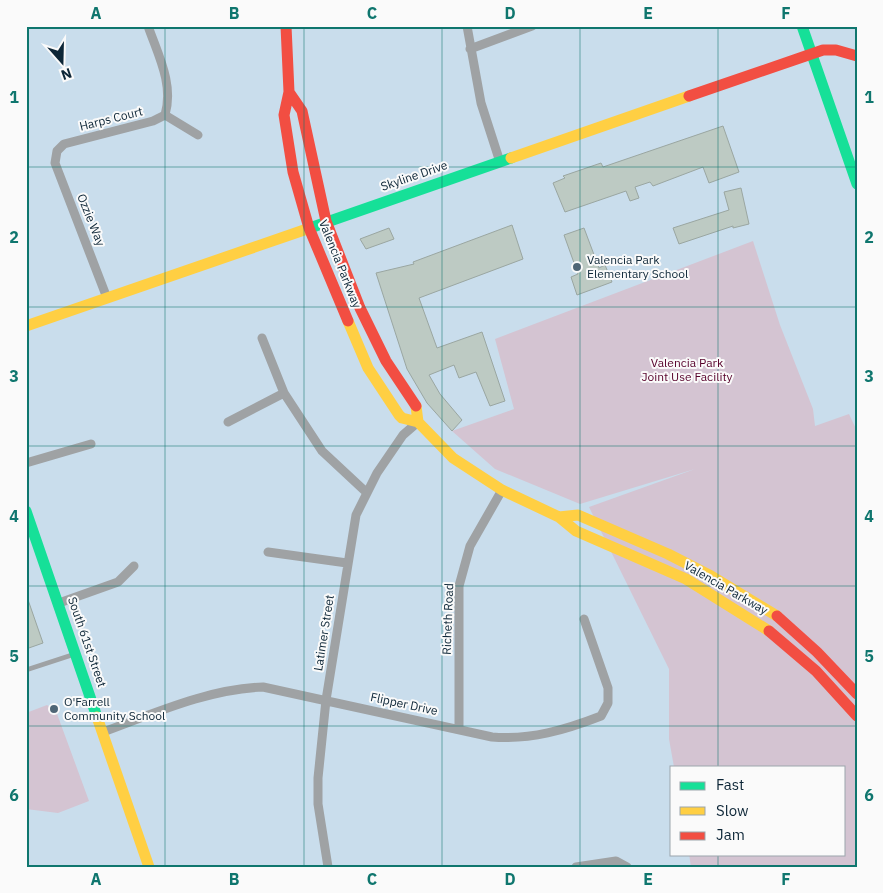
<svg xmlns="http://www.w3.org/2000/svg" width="883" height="893" viewBox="0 0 883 893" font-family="'IBM Plex Sans',sans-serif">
  <rect width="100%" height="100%" fill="#c9ddec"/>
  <path fill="#d4c4d2" d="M753 241 780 325 813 409 815 426 849 414 857 431V867H691L689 854H844V767H674L669 739V669L589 507 695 469 580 504 495 469 452 431 514 409 495 339Z
    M47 705 56 711 89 801 58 813 26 809V713Z"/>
  <path fill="#bdcac3" stroke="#9aa6a1" d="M723 126 739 172 709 183 703 167 653 186 650 182 635 187 639 198 630 201 626 191 565 212 553 183 565 178 563 176 601 163 603 167Z
    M741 188 749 224 733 228V226L679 244 673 228 729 210 724 192Z
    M512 225 523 259 419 298 437 348 482 332 505 401 490 406 476 372 459 378 454 365 429 375 440 394 462 420 452 431 427 403 407 369 376 273 414 264 413 262Z
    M389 228 394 239 366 249 360 239Z
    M584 228 599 268 605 265 612 282 577 295 571 277 578 274 564 235Z
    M26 594 43 643 26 649Z"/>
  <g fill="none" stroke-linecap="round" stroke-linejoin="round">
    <path stroke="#9fa2a4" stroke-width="4.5" d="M26 670 75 654"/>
    <path stroke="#9fa2a4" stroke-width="9" d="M148 26C158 55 174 84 165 115
      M467 26 481 103 500 162
      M470 49 532 26
      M107 298 55 163 57 151 64 144 153 121 165 115 198 135
      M262 338 284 393 322 451 366 492
      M228 422 284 393
      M26 463 91 444
      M268 552 347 563
      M59 603 118 582 134 566
      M459 729V586L470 546 502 490
      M103 732C155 713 208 689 263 687L492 737C531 740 565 730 601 716L608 703V688L584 619
      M328 867 318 804V778L326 700 356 515 377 473 403 435 418 422
      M576 867 616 861 627 867"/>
    <path stroke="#16e098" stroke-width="11" d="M802 26 857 184
      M307 229 511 158
      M26 511 97 717"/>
    <path stroke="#ffcf43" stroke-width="11" d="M511 158 689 96
      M348 321 368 368 399 415 402 418 418 422
      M26 326 307 229
      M416 406 418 422 453 458 502 490 559 517 576 531 686 579 769 631
      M559 517 578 515 668 554 711 576 777 616
      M97 717 149 867"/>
    <path stroke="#f24e42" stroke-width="11" d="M286 26 289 92 284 115 293 172 309 228 348 321
      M289 92 302 111 326 221 360 308 386 361 416 406
      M689 96 823 50H836L857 56
      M777 616 817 652 857 694
      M769 631 816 671 857 716"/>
  </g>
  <path fill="none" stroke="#0f766e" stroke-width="1" stroke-opacity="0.55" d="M165 26V867M304 26V867M442 26V867M580 26V867M718 26V767M26 167H857M26 307H857M26 446H857M26 586H857M26 726H857M718 854V867"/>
  <g fill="#4f6676" stroke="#fafafa" stroke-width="2">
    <circle cx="577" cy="267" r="5"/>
    <circle cx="54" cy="709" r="5"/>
  </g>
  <g text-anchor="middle" stroke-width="4" stroke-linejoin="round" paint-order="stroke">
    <g font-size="12" fill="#0d2637" stroke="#fafafa">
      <text transform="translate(111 119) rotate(-14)" y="4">Harps Court</text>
      <text transform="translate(414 176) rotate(-19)" y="4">Skyline Drive</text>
      <text transform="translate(91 220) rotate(68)" y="4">Ozzie Way</text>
      <text transform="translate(340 264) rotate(68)" y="4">Valencia Parkway</text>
      <text transform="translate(726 588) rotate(30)" y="4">Valencia Parkway</text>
      <text transform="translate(448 619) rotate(-88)" y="4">Richeth Road</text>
      <text transform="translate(324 633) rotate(-81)" y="4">Latimer Street</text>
      <text transform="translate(87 642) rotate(71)" y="4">South 61st Street</text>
      <text transform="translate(404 704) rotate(12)" y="4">Flipper Drive</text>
    </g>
    <g font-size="12" fill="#0d2637" stroke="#fafafa" text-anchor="start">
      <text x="587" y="264">Valencia Park<tspan x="587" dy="14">Elementary School</tspan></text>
      <text x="64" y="706">O'Farrell<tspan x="64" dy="14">Community School</tspan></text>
    </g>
    <g font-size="12" fill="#57012a" stroke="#fafafa">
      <text x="687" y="367">Valencia Park<tspan x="687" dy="14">Joint Use Facility</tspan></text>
    </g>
  </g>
  <rect width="883" height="893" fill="none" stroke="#fafafa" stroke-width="55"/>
  <rect x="670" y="766" width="175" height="90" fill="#fafafa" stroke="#9ba5ac"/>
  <rect x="680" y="782" width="25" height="8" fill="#16e098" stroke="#9ba5ac"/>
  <text x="716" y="790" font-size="15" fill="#0d2637">Fast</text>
  <rect x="680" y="807" width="25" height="8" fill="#ffcf43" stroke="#9ba5ac"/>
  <text x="716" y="816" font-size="15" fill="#0d2637">Slow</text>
  <rect x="680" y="832" width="25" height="8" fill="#f24e42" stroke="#9ba5ac"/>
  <text x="716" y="840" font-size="15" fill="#0d2637">Jam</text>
  <g transform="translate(62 62) rotate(160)" stroke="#fafafa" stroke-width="4" paint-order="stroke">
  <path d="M0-4L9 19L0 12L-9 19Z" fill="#0d2637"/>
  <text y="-8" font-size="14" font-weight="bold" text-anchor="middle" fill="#0d2637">N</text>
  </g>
  <rect x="28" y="28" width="828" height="838" fill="none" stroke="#0f766e" stroke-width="2"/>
  <g font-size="16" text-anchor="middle" font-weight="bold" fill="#0f766e">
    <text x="96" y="19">A</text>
    <text x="234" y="19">B</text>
    <text x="372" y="19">C</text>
    <text x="510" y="19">D</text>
    <text x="648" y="19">E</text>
    <text x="786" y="19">F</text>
    <text x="14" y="103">1</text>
    <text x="869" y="103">1</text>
    <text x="14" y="243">2</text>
    <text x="869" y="243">2</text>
    <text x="14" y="382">3</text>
    <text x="869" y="382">3</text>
    <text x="14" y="522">4</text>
    <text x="869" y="522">4</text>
    <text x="14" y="662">5</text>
    <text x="869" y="662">5</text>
    <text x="14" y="801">6</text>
    <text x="869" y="801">6</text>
    <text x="96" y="885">A</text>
    <text x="234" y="885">B</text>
    <text x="372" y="885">C</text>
    <text x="510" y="885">D</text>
    <text x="648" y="885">E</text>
    <text x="786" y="885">F</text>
  </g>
</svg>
